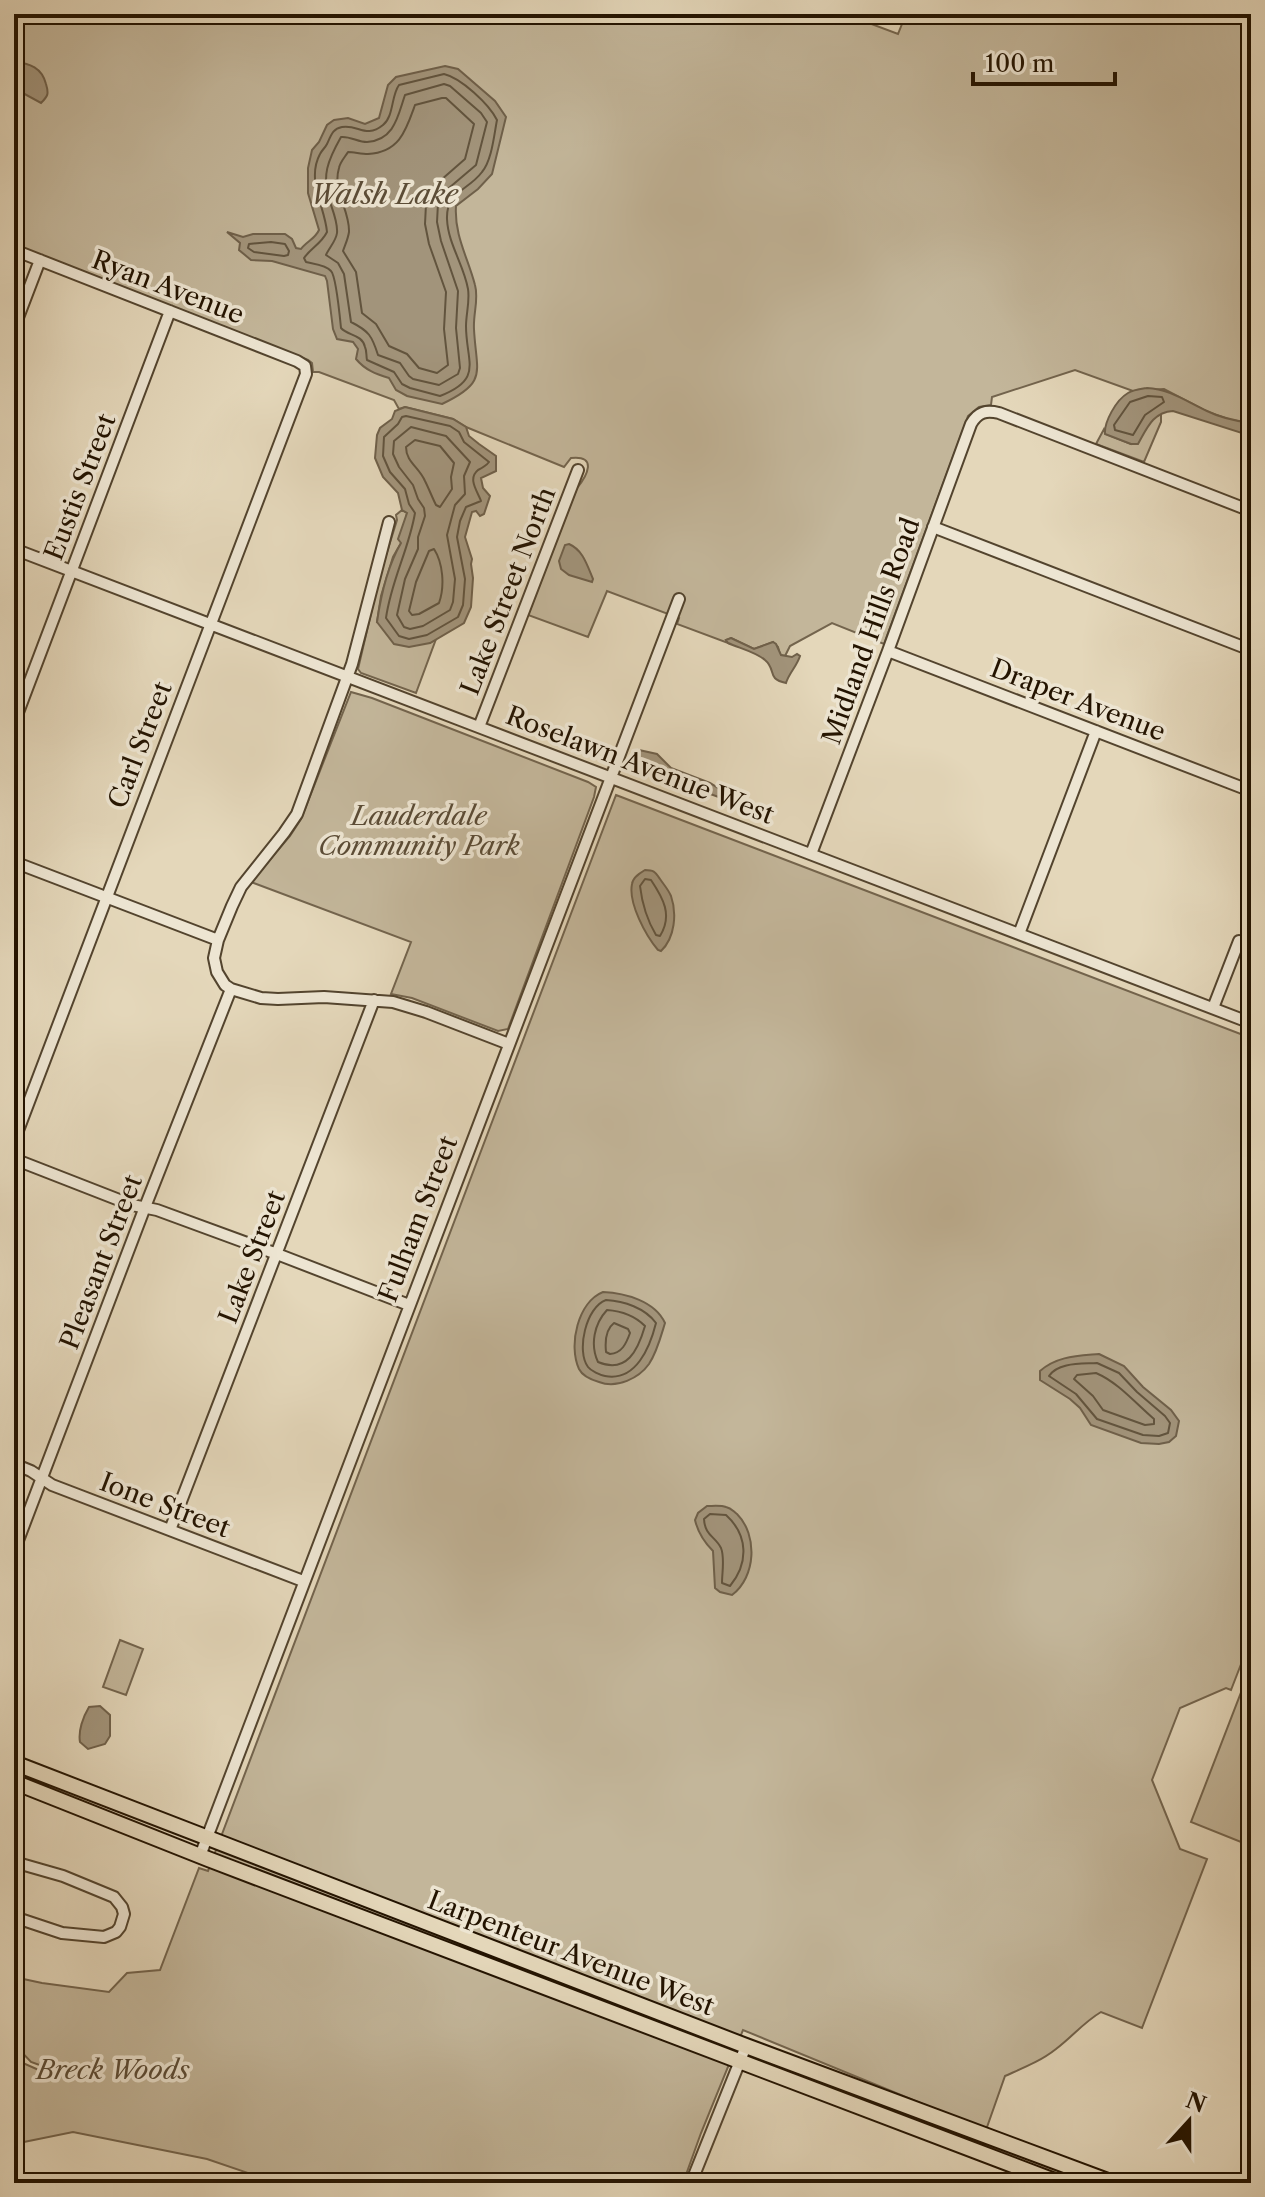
<svg xmlns="http://www.w3.org/2000/svg" width="1265" height="2197" viewBox="0 0 1265 2197" font-family="'Libre Caslon Text',serif">
  <rect width="100%" height="100%" fill="#e4d7ba"/>
  <filter id="stains"><feTurbulence type="fractalNoise" baseFrequency=".0025" numOctaves="4"/><feColorMatrix values="0 0 0 0 .2 0 0 0 0 .09 0 0 0 0 .02 0 0 0 .5 -.17"/></filter>
  <radialGradient id="worn" r=".72"><stop offset=".6" stop-color="#630" stop-opacity="0"/><stop offset="1" stop-color="#630" stop-opacity=".3"/></radialGradient>
  <path fill="#c3b69a" stroke="#73644d" stroke-width="2" d="M14 14H845L898 34 906 14H1251V423L1231 420 1208 412 1164 389 1133 391 1075 370 992 397 991 405 979 407 968 416 884 644 832 623 790 646 785 656 780 655 778 647 773 642 754 649 731 638 726 640 728 643 677 624 679 618 607 591 588 637 528 615 577 488C587 476 598 455 571 458L564 467 466 427 453 419 405 407 399 409 394 400 319 372H313L312 363 308 360 14 245Z
    M1161 414V422L1144 462 1096 444 1104 429 1106 434 1131 444 1151 420Z
    M402 510 407 513 401 543 393 557 381 596 377 622 430 643 436 639 416 693 361 673 358 669 380 575 397 520 396 515Z
    M351 692 372 698 588 782 596 787 594 797 508 1029 498 1031 412 998 391 994 411 942 251 882 290 836 301 819Z
    M616 795 1251 1038V1656L1245 1654 1231 1690 1226 1688 1180 1708 1152 1780 1180 1849 1207 1859 1142 2028 1101 2012C1084 2022 1072 2037 1056 2049 1041 2061 1023 2068 1005 2076L986 2130 743 2030 701 2133 683 2183H277L207 2159 73 2132 14 2144V2059L41 2071 45 2067 31 2062 14 2044V1977L42 1983 109 1992 127 1973 160 1970 199 1868 208 1871Z
    M120 1640 143 1649 126 1695 103 1687Z
    M1247 1677 1251 1679V1846L1191 1822Z"/>
  <path fill="#a2947b" stroke="#6f604a" stroke-width="2" d="M14 62C30 63 42 68 46 84 49 94 48 96 41 103L21 92 14 90Z
    M445 66 458 69 495 101 506 117 492 174 478 189 456 206C454 235 468 258 475 285 479 299 473 314 474 329 476 372 489 382 442 404L407 396 396 390 389 378C376 374 365 370 356 359L358 349 353 342 337 339 333 329 327 281 325 276 272 261 251 260 239 250 240 243 227 232 243 237 253 234H285L292 239 296 248 301 249C307 241 315 239 319 230L308 193V168L312 150 319 142 327 125 334 120 348 118 365 124 379 118 388 85 396 77Z
    M1147 388C1170 389 1187 402 1207 411 1221 418 1236 421 1251 423V436L1173 411C1153 412 1147 428 1138 444H1131L1105 434C1104 422 1116 400 1128 393 1133 390 1141 389 1147 388Z
    M405 407 453 419 466 427 469 436 479 444 496 456V471L481 478 483 488 490 496 484 514 480 516 476 511 472 512 465 537 472 559 471 564 473 578 471 607 464 623 430 643 409 647 394 644 377 622C381 594 387 567 401 543L398 539 407 513 402 510 398 493 383 477 375 458 377 435 380 428 392 419 395 411Z
    M569 544C583 550 587 565 593 579L592 582 569 575 561 569 559 561 565 545Z
    M731 638 754 649 773 642 776 644 781 655 792 657 797 654 800 656C797 666 789 673 786 683 766 679 777 670 765 660 756 652 739 648 728 643L726 640Z
    M639 750 657 754 671 768 710 783 723 791 742 796 743 800 740 803H735L644 770 637 759Z
    M645 870C654 870 655 872 660 879 664 885 668 889 671 896 677 913 675 938 661 951L658 950C646 936 628 903 632 884 633 877 640 873 645 870Z
    M603 1292C625 1293 655 1301 665 1323 661 1336 657 1352 649 1364 639 1378 617 1389 599 1382 592 1380 583 1377 579 1369 568 1345 578 1302 603 1292Z
    M1099 1354 1124 1366 1143 1387 1171 1410 1179 1421 1176 1436 1169 1442 1159 1444 1141 1443 1091 1425 1080 1408 1070 1399 1040 1380V1371C1057 1356 1077 1356 1099 1354Z
    M707 1506C713 1506 721 1505 726 1507 731 1508 733 1511 737 1514 758 1535 756 1577 732 1595L720 1592 715 1588 713 1551C704 1542 698 1533 695 1520L698 1513Z
    M100 1706 110 1715V1736L105 1744 88 1749 80 1742C78 1731 83 1717 89 1707Z"/>
  <g fill="none" stroke-linecap="round" stroke-linejoin="round">
    <path stroke="#62543e" stroke-width="2" d="M444 74C461 78 489 104 497 120 494 135 492 160 482 172 468 191 446 191 447 219 448 244 464 265 468 289 470 301 466 314 466 326 466 362 484 379 440 396L410 388 402 384 394 372 367 360C366 356 367 351 365 347 362 334 348 336 341 328 340 318 336 276 331 271 326 265 314 264 306 262L304 258C311 248 321 244 327 232 325 207 306 180 320 154 322 150 325 148 327 144 331 136 332 129 342 127 358 124 366 139 383 125 394 116 391 96 399 85Z
      M444 84 450 86 481 113 487 122 476 165 443 193 438 203 437 222 441 241 458 291 456 328 460 368 458 374 439 385 413 379 409 376 400 363 378 355C372 336 369 331 351 322L344 274 338 263 326 255C329 248 336 241 337 233 338 223 333 211 330 202 321 176 328 160 341 137 350 136 358 142 367 142 395 140 398 115 405 95Z
      M442 98H446L474 124 465 159 433 187 426 204 425 224 429 244 446 292 444 329 448 365 437 373 419 368 407 354 389 346 376 324 362 313 356 272 343 251C345 245 348 239 349 232 350 210 332 191 339 168 340 162 345 157 348 152 354 152 361 154 368 154 400 152 406 130 415 105Z
      M271 242 285 244 289 251 288 255 284 256 254 252 248 248 249 244Z
      M1148 396 1162 397 1164 402 1145 415 1133 435 1115 430 1114 425 1130 402Z
      M406 416 450 426 459 432 464 442 489 462C486 466 482 468 478 470 467 479 478 492 481 501L466 507 460 521 457 537 465 579 463 605 458 617 427 635 409 639 399 636 386 618C391 581 409 549 415 513L409 504 405 489 390 472 383 456 384 437 398 424 402 417Z
      M411 427 446 436 470 462 464 476 465 494 455 505 447 535 455 579 453 602 450 610 423 626 410 629 404 627 397 615 405 579 418 549V537L425 516 424 508 418 499 413 485 399 467 393 454 394 441Z
      M415 440 440 446 454 463 451 477 452 489 440 507 436 505C432 497 429 489 425 481 419 467 406 462 406 447Z
      M434 549C443 563 445 586 439 603L419 614 412 615 409 611 416 582 429 551Z
      M645 879 651 880C663 898 673 915 660 936L656 935C647 920 642 903 640 886Z
      M606 1300C624 1301 645 1308 656 1323 650 1347 636 1382 605 1376 600 1375 591 1371 588 1367 576 1351 586 1307 606 1300Z
      M607 1310C621 1311 635 1316 645 1326 638 1350 627 1374 598 1362 590 1345 594 1324 607 1310Z
      M614 1323 628 1329 630 1333C626 1344 622 1353 610 1354L606 1352C605 1342 606 1329 614 1323Z
      M1097 1363 1119 1373 1137 1392 1165 1416 1170 1423 1168 1433 1159 1436 1143 1435 1097 1419 1076 1394 1049 1376C1058 1362 1082 1364 1097 1363Z
      M1096 1373C1119 1383 1135 1403 1154 1419V1424L1145 1425 1103 1410 1093 1396 1074 1379 1077 1375Z
      M710 1514 726 1515C748 1535 749 1563 730 1586L722 1583C722 1572 725 1558 721 1548 715 1536 705 1536 704 1519Z"/>
    <defs>
      <path id="minor" d="M14 250 297 361 305 366 306 374 14 1141
        M14 328 40 260
        M389 522 352 664 297 814 284 833 241 887 232 906 218 940 214 958 217 972 225 985 231 989 261 998 278 999 324 997 393 1002 426 1012 509 1044
        M933 527 1251 650
        M14 549 1251 1023
        M888 651 1251 791
        M14 723 170 311
        M479 727 578 470
        M811 854 888 651 971 424C978 412 986 410 999 413L1251 511
        M14 862 218 940
        M1019 934 1096 731
        M1213 1008 1239 941
        M14 1159 132 1205 157 1210 277 1254 409 1305
        M14 1464 31 1471 52 1485 303 1581
        M170 1530 374 1000
        M14 1551 145 1207 231 989
        M200 1856 679 599
        M14 1862 63 1876 114 1897 122 1907 124 1914 120 1927 116 1932 104 1937 62 1933 14 1917
        M691 2183 746 2046"/>
      <path id="major" d="M14 1763 746 2046 1113 2183
        M14 1782 208 1859 1060 2183"/>
    </defs>
    <use href="#minor" stroke="#53442e" stroke-width="14"/>
    <use href="#major" stroke="#231300" stroke-width="18"/>
    <use href="#minor" stroke="#ede5d2" stroke-width="10"/>
    <use href="#major" stroke="#e4d7ba" stroke-width="14"/>
  </g>
  <g text-anchor="middle" stroke-width="7" stroke-linejoin="round" paint-order="stroke">
    <g font-size="26" fill="#231300" stroke="#ede5d2">
      <text transform="translate(168 287) rotate(21)" y="9">Ryan Avenue</text>
      <text transform="translate(80 487) rotate(-69)" y="9">Eustis Street</text>
      <text transform="translate(508 591) rotate(-69)" y="9">Lake Street North</text>
      <text transform="translate(871 631) rotate(-70)" y="9">Midland Hills Road</text>
      <text transform="translate(1078 700) rotate(21)" y="9">Draper Avenue</text>
      <text transform="translate(140 745) rotate(-69)" y="9">Carl Street</text>
      <text transform="translate(640 765) rotate(21)" y="9">Roselawn Avenue West</text>
      <text transform="translate(418 1219) rotate(-69)" y="9">Fulham Street</text>
      <text transform="translate(252 1257) rotate(-69)" y="9">Lake Street</text>
      <text transform="translate(101 1262) rotate(-69)" y="9">Pleasant Street</text>
      <text transform="translate(165 1505) rotate(21)" y="9">Ione Street</text>
      <text transform="translate(571 1953) rotate(21)" y="9">Larpenteur Avenue West</text>
    </g>
    <g font-size="26" font-style="italic" fill="#5b4c36" stroke="#ede5d2">
      <text x="419" y="825">Lauderdale<tspan x="419" dy="30">Community Park</tspan></text>
      <text x="113" y="2079">Breck Woods</text>
    </g>
    <g font-size="28" font-style="italic" fill="#5c4d37" stroke="#ede5d2">
      <text x="384" y="204">Walsh Lake</text>
    </g>
  </g>
  <rect width="1265" height="2197" fill="none" stroke="#e4d7ba" stroke-width="48"/>
  <rect x="16" y="16" width="1233" height="2165" fill="none" stroke="#231300" stroke-width="4"/>
  <rect x="24" y="24" width="1217" height="2149" fill="none" stroke="#231300" stroke-width="2"/>
  <g transform="translate(1189 2121) rotate(21)" stroke="#ede5d2" stroke-width="6" paint-order="stroke">
  <path d="M0-6L14 30L0 20L-14 30Z" fill="#231300"/>
  <text y="-12" font-size="22" font-weight="bold" text-anchor="middle" fill="#231300">N</text>
  </g>
  <path d="M973 72v12h142v-12" fill="none" stroke="#231300" stroke-width="4"/>
  <text x="985" y="72" font-size="24" fill="#231300" stroke="#ede5d2" stroke-width="6" paint-order="stroke">100 m</text>
  <rect width="100%" height="100%" filter="url(#stains)"/>
  <rect width="100%" height="100%" fill="url(#worn)"/>
</svg>
